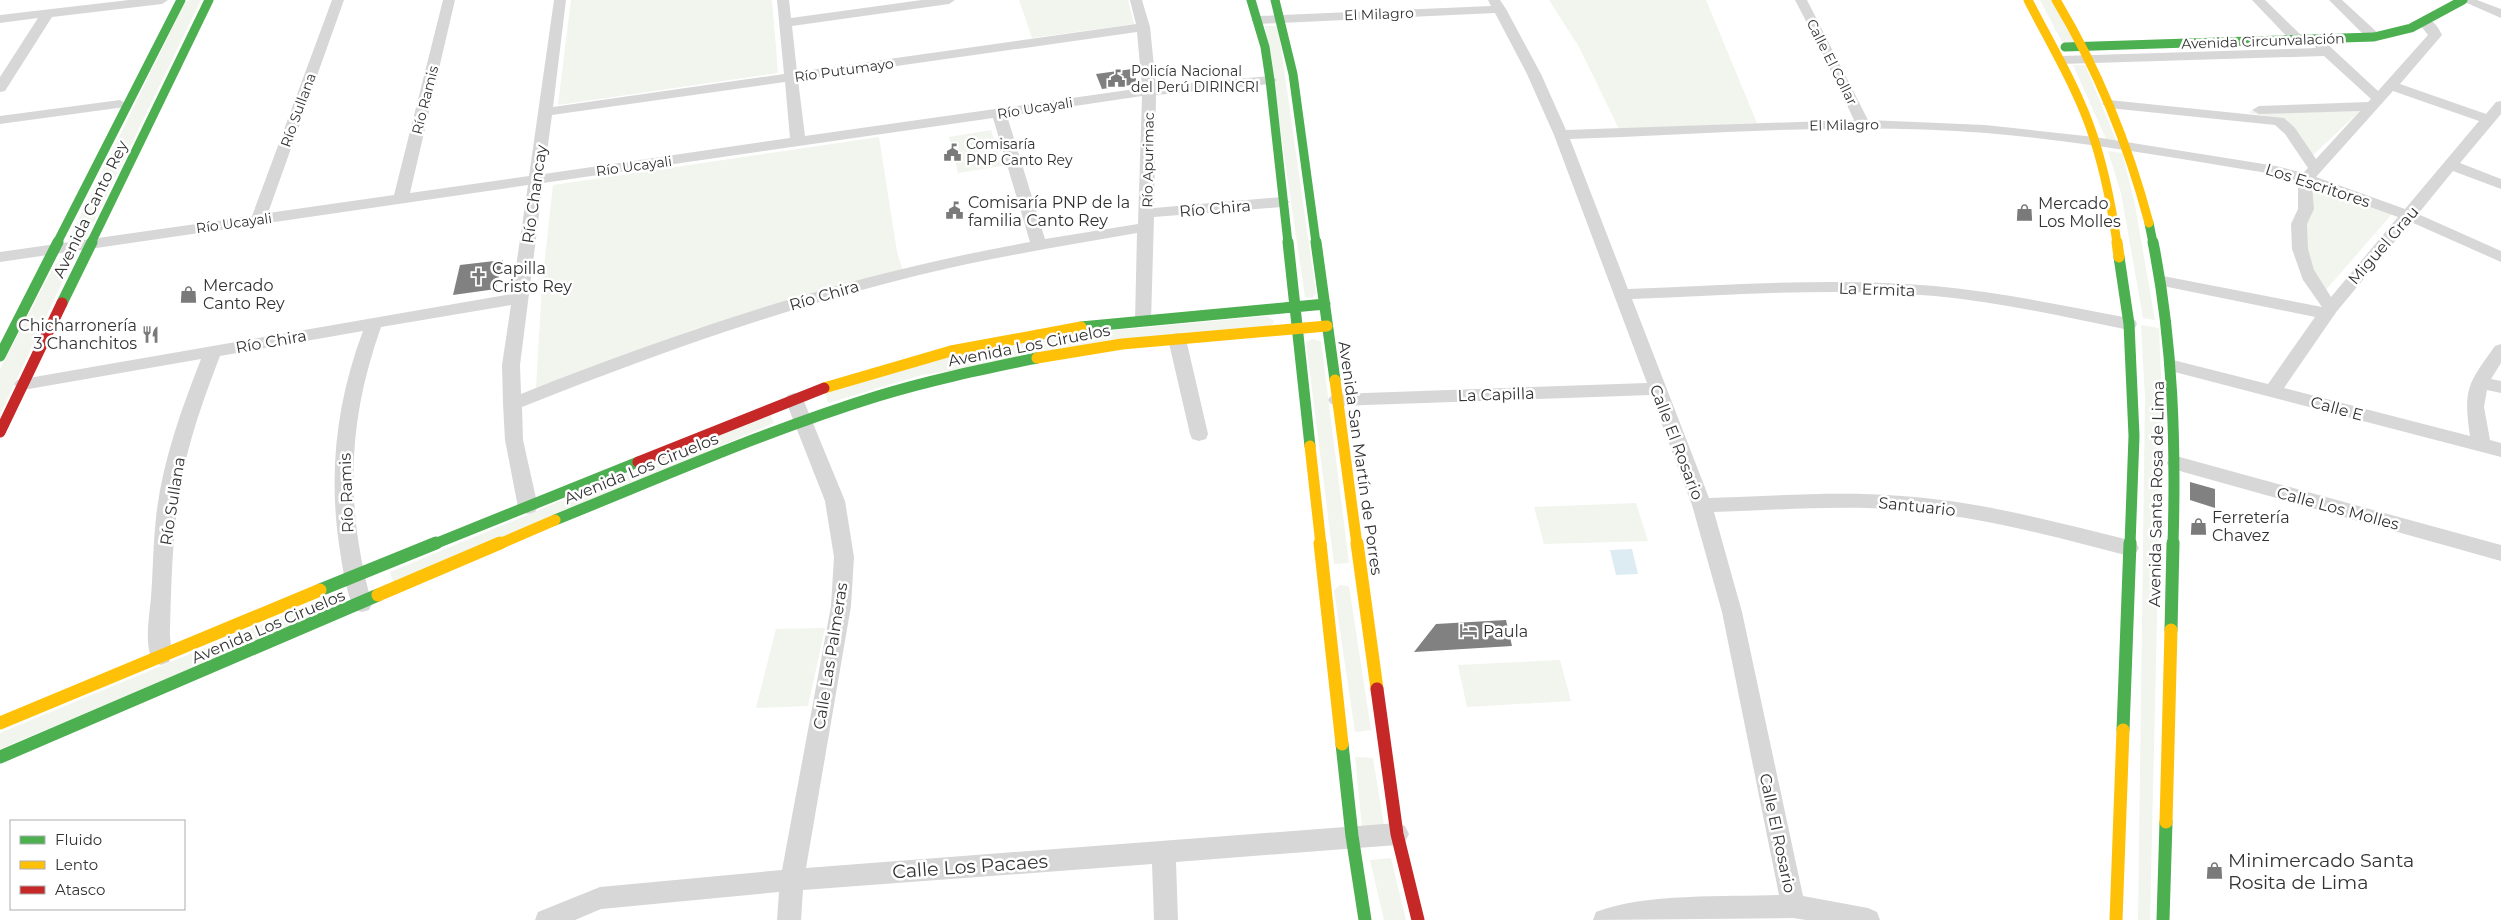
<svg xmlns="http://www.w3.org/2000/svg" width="2501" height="920" viewBox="0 0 2501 920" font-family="Montserrat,sans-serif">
  <rect width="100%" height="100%" fill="#fff"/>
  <path fill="#f1f5ed" d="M190 0H201L85 240 67 243 185 2Z
    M571 0H772L778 73 558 105Z
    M1019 0H1128L1134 24 1032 38Z
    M1549 0H1706L1757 123 1619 129 1579 47Z
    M2040 0H2052L2076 44H2063Z
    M1265 26H1278L1316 294 1312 298 1305 297Z
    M2073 65H2085L2116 140 2106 139Z
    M2363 108 2310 158 2281 119 2249 113 2251 111Z
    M991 130 1002 166 958 173 949 137Z
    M879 137 897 252 903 271 695 329 536 388 542 285 553 185Z
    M2108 151 2122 153 2134 200 2155 320 2143 318 2121 193Z
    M2306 183 2392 214 2324 292 2315 274 2302 230 2313 210Z
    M73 259 0 415V369L54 266 59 261Z
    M1267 316 1274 321 1272 325 922 375 828 403 825 392 950 356 1086 333Z
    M2141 325 2159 328 2162 402 2150 920H2138L2145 398Z
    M1312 339 1321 341 1349 563 1334 564 1306 342Z
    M770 414 774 423 394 584 390 572Z
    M1636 503 1648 541 1544 544 1534 507Z
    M1340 585 1349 586 1371 730 1355 732 1334 590Z
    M332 595 335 608 0 749V733Z
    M825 628 808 706 756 708 776 629Z
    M1560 660 1571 701 1467 707 1458 665Z
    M1355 757 1373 758 1384 825 1362 827Z
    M1391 858 1406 920H1384L1370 860Z"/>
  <path fill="#ddebf3" d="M1632 549 1638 574 1616 575 1610 550Z"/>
  <path fill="#818181" d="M1132 69 1138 84 1102 89 1096 74Z
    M503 260 496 289 453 295 460 265Z
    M2190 482 2215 489V508L2190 500Z
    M1506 620 1512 646 1414 652 1436 624Z"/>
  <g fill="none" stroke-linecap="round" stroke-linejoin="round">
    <path fill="#d7d7d7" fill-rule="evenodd" d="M129 0H168L162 4 52 17 5 91 0 92V77L38 18 0 23V15Z
      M332 0H344L268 213 394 195 443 0H455L410 193 529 176 554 0H566L553 107 784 74 777 0H789L791 18 922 0H955L949 4 792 26 797 72 1136 24 1130 0H1142L1150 27 1156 86 1270 76 1277 80 1270 84 1156 95 1154 208 1282 197 1290 202 1282 207 1154 217 1151 322 1149 326H1137L1135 322 1137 233C1063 246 988 258 915 276 781 309 650 356 522 407L523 440 538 507 535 512 528 514 521 512 518 507 505 440 503 404 502 365 511 305 381 327C347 423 345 507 372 604L369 610 362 612 355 610C346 593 343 570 340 551 328 475 336 403 363 331L220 356C200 408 181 462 176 518 172 554 171 592 170 629 169 640 174 652 169 662L161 665 153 662C144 644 149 618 151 598 153 571 153 544 156 517 162 463 181 410 201 359L23 390 17 388 14 384 17 380 512 294 528 185 0 262V252L252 216ZM1137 32 1142 88 805 136 798 80ZM785 82 790 138 544 174 552 115ZM1142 96 1138 224 1045 239 1007 116ZM993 118 1030 242C855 273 686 328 521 394L520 365 543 183Z
      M1488 0H1500L1506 9 1541 74 1566 130 1854 120 1819 46 1795 0H1807L1868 120 1985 125 2095 137 2276 166 2303 173 2308 168 2285 134 2275 125 2109 108 2102 104 2109 100 2284 118 2295 128 2316 159 2360 111 2259 114 2252 110 2259 106 2368 102 2371 99 2324 56 2061 64 2054 60 2061 56 2316 48 2312 44 2319 40 2324 41 2378 91 2428 35 2418 22 2425 18C2434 20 2438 27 2442 35L2400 84 2486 114 2496 102 2501 101V114L2460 163 2501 179V189L2453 171 2418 214 2501 251V262L2411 222 2337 311 2284 388 2470 436C2463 388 2468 384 2495 346L2501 344V363L2491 379 2501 381V393L2487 390 2484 407 2490 440 2501 443V457L2167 370 2164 366 2167 362 2173 360 2268 384 2315 317 2163 286 2157 285 2155 281 2157 277 2163 276 2322 307 2303 280 2292 249 2291 224 2298 209V181L2274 174C2178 159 2083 141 1986 133 1848 122 1708 134 1570 139L1628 289C1730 285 1833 277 1935 286 2000 292 2065 306 2129 318L2135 320 2137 324 2135 328 2129 330C2065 317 2000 302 1935 296 1834 287 1733 295 1632 299L1709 498C1773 496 1838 491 1902 496 1979 501 2055 522 2129 540L2136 543 2139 548 2136 553 2129 556C2055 537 1979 516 1903 510 1840 505 1777 510 1714 512L1742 612 1803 896 1868 908 1877 912 1880 920H1806L1793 918 1593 920 1596 912C1644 893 1726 897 1779 895L1722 612 1692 505 1651 395 1337 406 1331 404 1328 400 1331 396 1337 394 1647 383 1554 135 1527 74 1495 13 1258 24 1251 20 1258 16 1491 6ZM2393 91 2479 121 2405 209 2316 177ZM2312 186 2398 217 2331 297 2314 270 2308 249 2307 224 2314 209Z
      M2252 0H2265L2303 37 2305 40 2303 43H2293Z
      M2329 0H2342L2379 34 2381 37 2379 40H2369Z
      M2460 0H2477L2501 9V18Z
      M120 100 127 104 125 107 0 124V116Z
      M1177 333 1183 335 1186 339 1208 434 1206 439 1199 441 1192 439 1190 434 1168 339 1171 335Z
      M794 393 800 395 803 399 845 501 854 557 851 606 806 868 1397 823 1405 826 1409 834 1405 842 1397 845 1176 862 1178 920H1154L1152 864 803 890 801 920H777L779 892 601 909 575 920H535L538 912 600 887 782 870 831 606 834 557 825 501 785 399 788 395Z
      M2176 456 2501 545V561L2169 468 2167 463 2169 458Z"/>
    <path stroke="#4caf50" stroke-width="9" d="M1251 0 1265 47 1270 80 1288 243
      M1275 0 1293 74 1316 243
      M2065 47 2374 37 2411 28 2463 0
      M2149 223 2153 243
      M57 243 181 0
      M91 243 209 0"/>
    <path stroke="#4caf50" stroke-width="11" d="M1288 242 1310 446
      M1316 242 1335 380
      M2153 242C2173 342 2176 443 2173 545
      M2119 257 2129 324 2134 436 2130 545
      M62 303 92 242
      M1081 327 1325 304
      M0 356 58 242
      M555 520C662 477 768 430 878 396 930 380 984 369 1037 358
      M432 545 638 462"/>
    <path stroke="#4caf50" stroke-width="13" d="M320 590 436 543
      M2171 630 2173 543
      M2123 730 2130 543
      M1342 744 1352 836 1365 920
      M0 757 378 595
      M2163 920 2166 822"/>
    <path stroke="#ffc107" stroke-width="9" d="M2028 0C2049 41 2073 81 2089 124 2103 162 2111 202 2117 243
      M2056 0C2098 70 2128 144 2149 223"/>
    <path stroke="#ffc107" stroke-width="11" d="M2117 242 2119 257
      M1037 358 1122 344 1327 326
      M1335 380 1357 545
      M824 388 951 351 1081 327
      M1310 446 1321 545
      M497 545 555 520"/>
    <path stroke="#ffc107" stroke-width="13" d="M1320 543 1342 744
      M1357 543 1377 689
      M378 595 500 543
      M0 723 320 590
      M2166 822 2171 630
      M2116 920 2123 730"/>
    <path stroke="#c62828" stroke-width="11" d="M0 432 62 303
      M638 462 824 388"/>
    <path stroke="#c62828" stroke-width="13" d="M1377 689 1397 834 1418 920"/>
  </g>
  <defs>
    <symbol id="civic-bare" viewBox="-9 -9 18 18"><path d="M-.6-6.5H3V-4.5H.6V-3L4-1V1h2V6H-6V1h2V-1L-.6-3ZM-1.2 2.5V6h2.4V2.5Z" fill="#7a7a7a" stroke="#fff" stroke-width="2.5" paint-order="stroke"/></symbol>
    <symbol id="shop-bare" viewBox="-9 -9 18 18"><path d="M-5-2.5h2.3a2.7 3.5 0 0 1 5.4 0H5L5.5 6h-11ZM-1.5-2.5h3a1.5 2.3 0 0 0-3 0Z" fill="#7a7a7a" stroke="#fff" stroke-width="2.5" paint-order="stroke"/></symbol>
    <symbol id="church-bare" viewBox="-9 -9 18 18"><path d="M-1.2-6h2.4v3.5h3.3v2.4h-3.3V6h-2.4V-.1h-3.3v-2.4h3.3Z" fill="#7a7a7a" stroke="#fff" stroke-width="2.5" paint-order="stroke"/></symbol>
    <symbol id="restaurant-bare" viewBox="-9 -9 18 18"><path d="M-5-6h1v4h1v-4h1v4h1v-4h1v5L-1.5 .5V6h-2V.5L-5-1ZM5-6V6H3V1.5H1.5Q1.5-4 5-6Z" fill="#7a7a7a" stroke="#fff" stroke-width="2.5" paint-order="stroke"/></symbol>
    <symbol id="hotel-bare" viewBox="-9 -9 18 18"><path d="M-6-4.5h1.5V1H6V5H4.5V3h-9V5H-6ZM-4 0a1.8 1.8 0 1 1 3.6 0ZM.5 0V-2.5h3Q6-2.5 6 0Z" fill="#7a7a7a" stroke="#fff" stroke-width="2.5" paint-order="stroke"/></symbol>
  </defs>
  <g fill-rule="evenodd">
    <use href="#civic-bare" x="1104" y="66" width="25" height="25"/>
    <use href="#civic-bare" x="940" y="140" width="25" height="25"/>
    <use href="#civic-bare" x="942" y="198" width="25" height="25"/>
    <use href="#shop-bare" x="2012" y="200" width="25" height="25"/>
    <use href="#church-bare" x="466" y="264" width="25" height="25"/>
    <use href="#shop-bare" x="176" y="282" width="25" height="25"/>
    <use href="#restaurant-bare" x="138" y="322" width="25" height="25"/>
    <use href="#shop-bare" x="2186" y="514" width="25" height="25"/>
    <use href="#hotel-bare" x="1456" y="618" width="25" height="25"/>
    <use href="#shop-bare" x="2202" y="858" width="25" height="25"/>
  </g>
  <g text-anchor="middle" stroke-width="5" stroke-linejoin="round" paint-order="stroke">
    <g font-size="14" fill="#333" stroke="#fff">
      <text transform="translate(1379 14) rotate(-2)" y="5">El Milagro</text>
      <text transform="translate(2263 41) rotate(-2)" y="5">Avenida Circunvalación</text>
      <text transform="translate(1832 62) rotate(63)" y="5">Calle El Collar</text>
      <text transform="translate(844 70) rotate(-8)" y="5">Río Putumayo</text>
      <text transform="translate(425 100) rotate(-76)" y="5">Río Ramis</text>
      <text transform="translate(1035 108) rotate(-9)" y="5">Río Ucayali</text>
      <text transform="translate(298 110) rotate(-70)" y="5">Río Sullana</text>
      <text transform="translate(1844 125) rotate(-1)" y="5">El Milagro</text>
      <text transform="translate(1148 160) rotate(-89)" y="5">Río Apurimac</text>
      <text transform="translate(634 166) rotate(-8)" y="5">Río Ucayali</text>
      <text transform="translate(234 223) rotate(-8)" y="5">Río Ucayali</text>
    </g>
    <g font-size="14" fill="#333" stroke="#fff" text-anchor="start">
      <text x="1131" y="76">Policía Nacional<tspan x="1131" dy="16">del Perú DIRINCRI</tspan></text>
      <text x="966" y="149">Comisaría<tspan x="966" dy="16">PNP Canto Rey</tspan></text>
    </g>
    <g font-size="16" fill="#333" stroke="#fff">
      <text transform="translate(2318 185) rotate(18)" y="6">Los Escritores</text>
      <text transform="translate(534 194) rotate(-82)" y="6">Río Chancay</text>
      <text transform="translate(1215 208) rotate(-5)" y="6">Río Chira</text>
      <text transform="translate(90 209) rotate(-64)" y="6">Avenida Canto Rey</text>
      <text transform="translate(2383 245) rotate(-49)" y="6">Miguel Grau</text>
      <text transform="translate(1877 289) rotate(2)" y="6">La Ermita</text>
      <text transform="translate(824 295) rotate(-16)" y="6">Río Chira</text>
      <text transform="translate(271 341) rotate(-10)" y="6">Río Chira</text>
      <text transform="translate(1029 345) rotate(-11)" y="6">Avenida Los Ciruelos</text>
      <text transform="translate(1496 394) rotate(-2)" y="6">La Capilla</text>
      <text transform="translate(2337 408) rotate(15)" y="6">Calle E</text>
      <text transform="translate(1677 442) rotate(69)" y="6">Calle El Rosario</text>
      <text transform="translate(1361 458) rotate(82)" y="6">Avenida San Martín de Porres</text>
      <text transform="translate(641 468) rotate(-22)" y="6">Avenida Los Ciruelos</text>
      <text transform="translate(346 493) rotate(-92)" y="6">Río Ramis</text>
      <text transform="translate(2156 494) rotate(-89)" y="6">Avenida Santa Rosa de Lima</text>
      <text transform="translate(172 501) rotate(-81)" y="6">Río Sullana</text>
      <text transform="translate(1917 506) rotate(6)" y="6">Santuario</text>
      <text transform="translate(2338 508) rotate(15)" y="6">Calle Los Molles</text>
      <text transform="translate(268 626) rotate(-23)" y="6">Avenida Los Ciruelos</text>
      <text transform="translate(830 656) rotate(-81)" y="6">Calle Las Palmeras</text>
      <text transform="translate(1778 833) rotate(78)" y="6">Calle El Rosario</text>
    </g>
    <g font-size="16" fill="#333" stroke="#fff" text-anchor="start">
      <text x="968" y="208">Comisaría PNP de la<tspan x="968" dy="18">familia Canto Rey</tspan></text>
      <text x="2038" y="209">Mercado<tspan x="2038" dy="18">Los Molles</tspan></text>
      <text x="492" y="274">Capilla<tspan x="492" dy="18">Cristo Rey</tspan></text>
      <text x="203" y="291">Mercado<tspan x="203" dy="18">Canto Rey</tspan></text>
      <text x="137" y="331" text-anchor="end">Chicharronería<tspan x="137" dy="18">3 Chanchitos</tspan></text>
      <text x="2212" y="523">Ferretería<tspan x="2212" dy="18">Chavez</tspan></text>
      <text x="1483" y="637">Paula</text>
    </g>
    <g font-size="19" fill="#333" stroke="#fff" text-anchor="start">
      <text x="2228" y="867">Minimercado Santa<tspan x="2228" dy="22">Rosita de Lima</tspan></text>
    </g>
    <g font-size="19" fill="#333" stroke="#fff">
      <text transform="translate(970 866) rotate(-4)" y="7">Calle Los Pacaes</text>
    </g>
  </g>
  <rect x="10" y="820" width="175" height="90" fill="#ffffff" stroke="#adadad"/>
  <rect x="20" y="836" width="25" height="8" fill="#4caf50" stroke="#adadad"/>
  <text x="55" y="845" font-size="15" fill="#333333">Fluido</text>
  <rect x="20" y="861" width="25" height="8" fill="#ffc107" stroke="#adadad"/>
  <text x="55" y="870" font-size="15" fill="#333333">Lento</text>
  <rect x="20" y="886" width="25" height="8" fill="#c62828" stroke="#adadad"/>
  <text x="55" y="895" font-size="15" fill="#333333">Atasco</text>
</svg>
